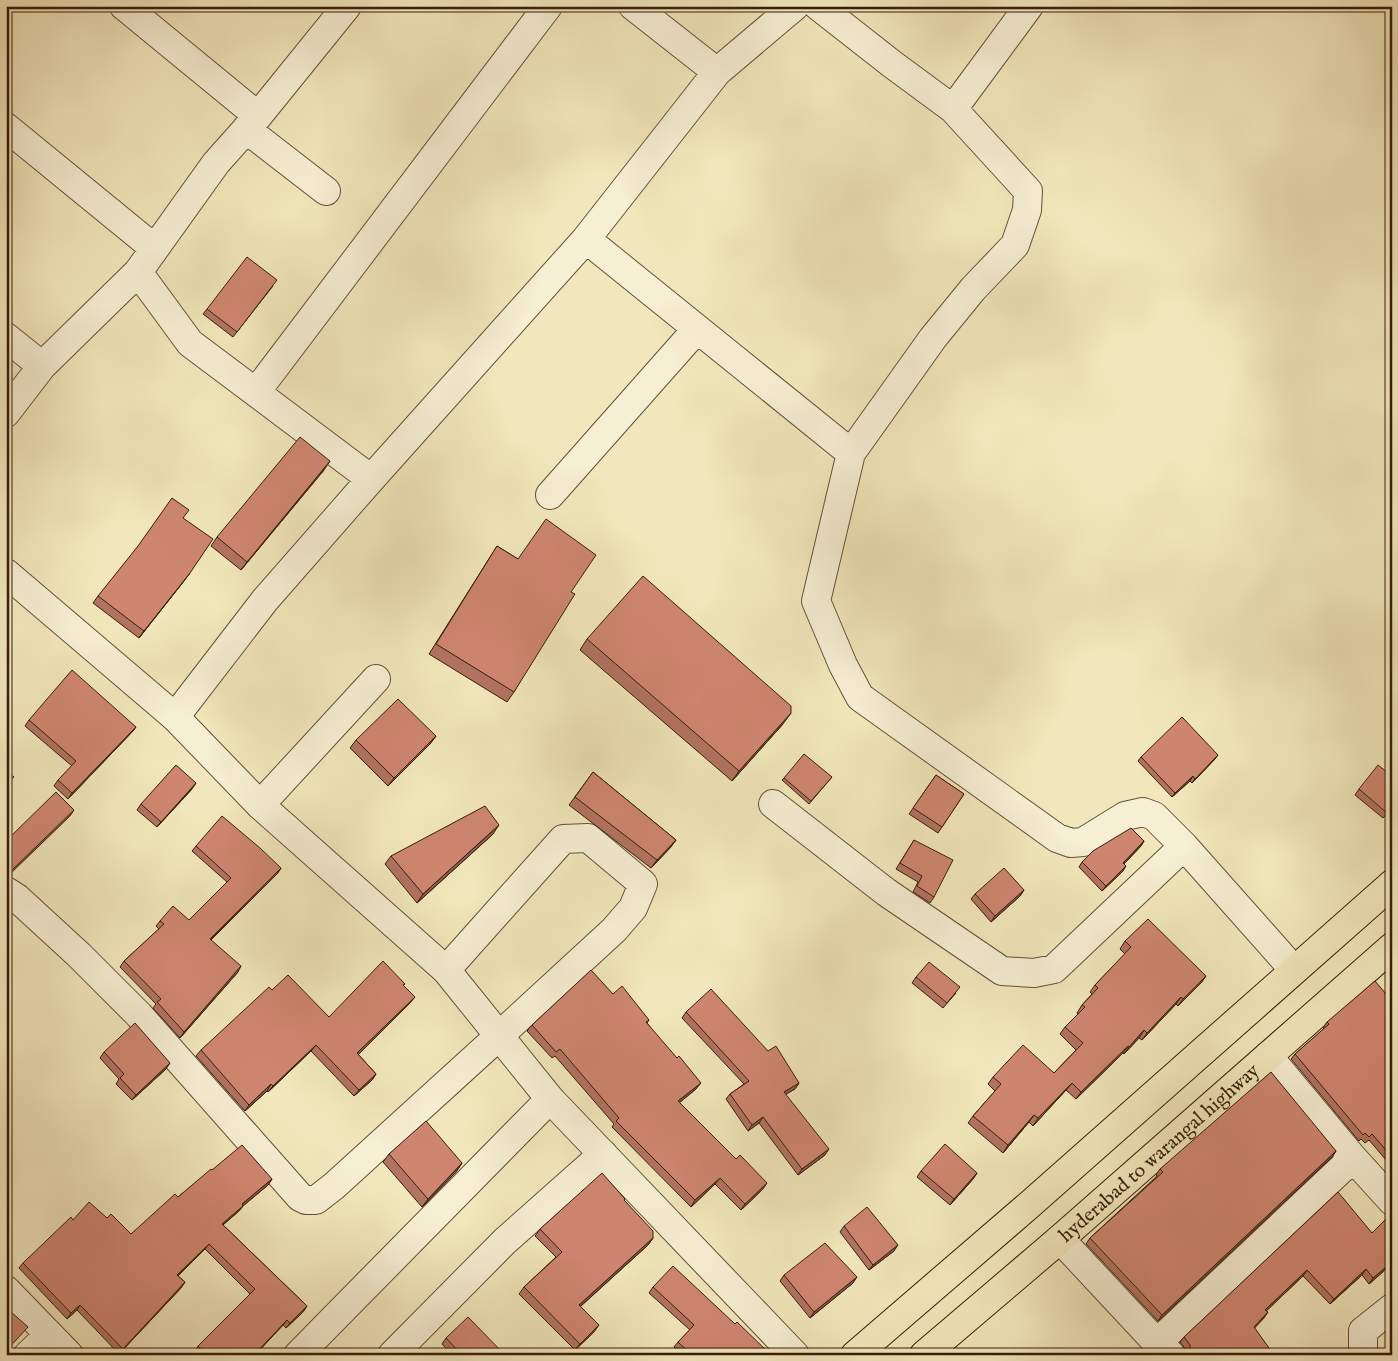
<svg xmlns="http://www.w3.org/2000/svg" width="1398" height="1361" viewBox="0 0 1398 1361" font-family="'IM FELL English',serif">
  <rect width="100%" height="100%" fill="#f2e7bc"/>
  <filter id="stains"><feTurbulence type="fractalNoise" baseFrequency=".004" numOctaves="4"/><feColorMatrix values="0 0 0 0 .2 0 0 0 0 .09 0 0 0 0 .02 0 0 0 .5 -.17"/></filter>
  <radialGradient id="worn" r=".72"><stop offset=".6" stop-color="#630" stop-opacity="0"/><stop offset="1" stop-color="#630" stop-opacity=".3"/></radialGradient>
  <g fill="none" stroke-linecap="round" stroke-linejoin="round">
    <defs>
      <path id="minor" d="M124 6 258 116
        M633 6 717 72 795 6
        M818 6 892 64 953 109
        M1029 6 953 109 1028 191 1027 210 1015 245 973 289 933 338 851 453 816 601 843 665 860 697 1057 838 1071 843 1083 842 1125 816 1143 812 1154 816 1184 846 1294 970
        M6 127 154 248
        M246 129 326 191
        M586 239 851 453
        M138 272 190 343 371 479
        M6 337 42 366
        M256 392 548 6
        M6 413 42 366 138 272 216 163 258 116 347 6
        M550 495 697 329
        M175 717 265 600 371 479 586 239 717 72
        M773 804 886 892 1002 971 1034 973 1054 969 1184 846
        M260 805 376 679
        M6 891 17 898 79 955 139 1015 300 1197 306 1200H316L334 1186 500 1035 614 930 633 908 643 884 588 838 563 839 446 970
        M1268 1056 1353 1158 1392 1201
        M1060 1239 1157 1343 1171 1355
        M6 1290 69 1355
        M1157 1343 1353 1158
        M28 1355 49 1335
        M298 1355 550 1099
        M392 1355 505 1241 603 1154
        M1363 1355V1331L1392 1308"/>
      <path id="tertiary" d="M6 573 175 717 260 805 446 970 550 1099 795 1355"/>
      <g id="primary">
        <path d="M855 1355 1028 1206 1392 884"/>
        <path id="s1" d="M924 1355 1060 1239 1392 947"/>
      </g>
    </defs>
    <use href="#minor" stroke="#645038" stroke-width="30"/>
    <use href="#tertiary" stroke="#645038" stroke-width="30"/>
    <use href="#primary" stroke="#351d0c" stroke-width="30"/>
    <use href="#minor" stroke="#f7efd3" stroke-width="28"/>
    <use href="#tertiary" stroke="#f7efd3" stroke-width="28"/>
    <use href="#primary" stroke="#f2e7bc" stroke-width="28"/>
  </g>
  <path fill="#b27361" stroke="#351d0c" d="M273 286 233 337 203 314 207 309Z
    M324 470 241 570 211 546 217 537Z
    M183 518 184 581 139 638 93 603 98 596Z
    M497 546 571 592 514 692 507 702 429 654Z
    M587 639 783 724 732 781 580 650Z
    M29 720 136 727 132 732 68 799 54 786 58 780 72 766 25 726Z
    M436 736 430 744 388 786 350 748 356 740Z
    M1141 757 1215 759 1192 783 1190 781 1172 797 1138 761Z
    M593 772 676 840 670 848 651 868 569 805Z
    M936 775 964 794 938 833 909 814Z
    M832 777 809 804 782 780 784 778Z
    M192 789 157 827 137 810 141 804Z
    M1359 789 1392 808 1383 818 1355 795Z
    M493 834 417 903 385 864 391 856Z
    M914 840 934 897 930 903 913 892 918 882 896 869Z
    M1144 841 1141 846 1124 864 1123 871 1102 891 1079 867 1082 862Z
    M196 846 281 868 277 874 211 940 238 972 180 1038 153 1008 156 1004 120 967 124 961 159 929 156 926 160 921 189 920 227 882 192 851Z
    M1024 890 1020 896 991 922 971 899 975 894Z
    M1125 941 1206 976 1201 983 1178 1006 1176 1004 1142 1040 1139 1038 1124 1054 1123 1053 1076 1099 1066 1090 1033 1126 1029 1122 1003 1153 968 1123 973 1116 995 1091 988 1084 993 1077 1054 1073 1076 1050 1060 1034 1065 1027 1078 1014 1077 1013 1082 1005 1092 994 1090 992 1095 985 1125 954 1120 949Z
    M916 977 956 993 943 1008 912 983Z
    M405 984 403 986 410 1003 358 1054 376 1074 372 1080 354 1096 311 1051 268 1092 267 1091 245 1111 196 1056 201 1050 272 990 329 1017Z
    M1392 989V1167L1369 1140 1365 1143 1361 1139 1359 1141 1291 1059 1295 1054 1324 1029 1323 1028 1327 1022 1386 994Z
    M613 994 649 1020 647 1023 696 1089 679 1103 763 1189 741 1210 715 1184 691 1207 612 1127 614 1124 555 1056 552 1058 527 1031 532 1025Z
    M686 1012 768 1051 799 1083 795 1089 785 1094 825 1155 798 1175 759 1123 748 1131 726 1099 730 1094 744 1084 682 1018Z
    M104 1052 166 1069 132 1100 116 1084 119 1079 100 1058Z
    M1336 1151 1332 1157 1158 1321 1086 1244 1090 1238 1157 1176 1156 1175 1160 1169Z
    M389 1154 462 1163 456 1172 422 1207 383 1162Z
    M212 1170 272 1179 268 1185 243 1206 239 1211 223 1225 307 1306 303 1312 286 1328 283 1325 255 1355H198L195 1352 198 1346 250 1294 205 1249 178 1276 185 1282 181 1288 119 1354 77 1310 67 1319 19 1268 23 1263 73 1220 107 1218 131 1234Z
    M921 1171 977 1173 973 1179 950 1205 917 1177Z
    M624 1200 653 1238 648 1245 580 1307 594 1332 575 1350 519 1294 524 1287 556 1257 535 1236 540 1229Z
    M844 1226 894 1251 869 1270 840 1232Z
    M1372 1233 1385 1270 1369 1284 1362 1275 1330 1304 1303 1276 1266 1311 1264 1318 1254 1328 1274 1355H1186V1350L1180 1342 1184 1337Z
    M784 1275 853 1283 810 1318 780 1281Z
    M653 1287 767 1355H682L674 1347 678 1342 690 1330 649 1293Z
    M446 1338 505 1355H452L442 1344Z"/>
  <path fill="#915e4f" stroke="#351d0c" d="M330 461 324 470 241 570 247 562Z
    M190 573 184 581 139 638 144 631Z
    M791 713 783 724 732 781 739 771Z
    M136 727 132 732 68 799 72 793Z
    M436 736 430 744 388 786 394 778Z
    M1218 755 1215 759 1192 783 1195 779Z
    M1193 776 1190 781 1172 797 1175 793Z
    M196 783 192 789 157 827 161 822Z
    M74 810 70 816 8 876H6V871Z
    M499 825 493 834 417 903 423 894Z
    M676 840 670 848 651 868 657 860Z
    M1144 841 1141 846 1120 868 1123 863Z
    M1126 866 1123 871 1102 891 1106 886Z
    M281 868 277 874 206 944 210 939Z
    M1024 890 1020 896 991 922 995 916Z
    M241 966 238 972 180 1038 184 1032Z
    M1206 976 1201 983 1178 1006 1183 999Z
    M415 997 410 1003 353 1060 357 1053Z
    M1181 997 1176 1004 1142 1040 1147 1033Z
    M1144 1030 1139 1038 1124 1054 1129 1047Z
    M316 1045 311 1051 268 1092 273 1086Z
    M1128 1046 1123 1053 1076 1099 1081 1092Z
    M170 1063 166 1069 132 1100 136 1095Z
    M376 1074 372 1080 354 1096 359 1090Z
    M701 1083 696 1089 674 1107 678 1101Z
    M799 1083 795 1089 780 1098 784 1092Z
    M1072 1083 1066 1090 1033 1126 1038 1118Z
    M271 1084 267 1091 245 1111 249 1105Z
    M1034 1115 1029 1122 1003 1153 1008 1145Z
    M763 1117 759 1123 748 1131 752 1125Z
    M829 1149 825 1155 798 1175 802 1169Z
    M1336 1151 1332 1157 1158 1321 1162 1315Z
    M462 1163 456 1172 422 1207 428 1199Z
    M977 1173 973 1179 950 1205 954 1199Z
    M720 1178 715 1184 691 1207 695 1200Z
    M272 1179 268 1185 238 1210 242 1204Z
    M767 1183 763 1189 741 1210 745 1204Z
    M243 1206 239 1211 218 1229 222 1224Z
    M653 1238 648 1245 574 1312 579 1305Z
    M209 1244 205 1249 173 1280 177 1275Z
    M898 1245 894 1251 869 1270 873 1265Z
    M1392 1262V1263L1385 1270 1369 1284 1373 1278Z
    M1366 1269 1362 1275 1330 1304 1334 1299Z
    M1307 1270 1303 1276 1261 1316 1265 1310Z
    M857 1277 853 1283 810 1318 814 1312Z
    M185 1282 181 1288 119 1354 123 1349Z
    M80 1305 77 1310 67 1319 71 1313Z
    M307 1306 303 1312 286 1328 290 1323Z
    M1268 1312 1264 1318 1250 1333 1254 1327Z
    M287 1320 283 1325 255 1355H254Z
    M599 1325 594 1332 575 1350 580 1344Z"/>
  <path fill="#cf8671" stroke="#351d0c" d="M247 257 277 280 237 332 207 309Z
    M300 437 330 461 247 562 217 537Z
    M172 498 189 510 183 518 213 539 190 573 144 631 98 596 138 546Z
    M546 519 596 555 571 592 575 594 514 692 436 644 497 546 518 559Z
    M643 576 791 706V713L739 771 587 639Z
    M72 670 136 727 72 793 58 780 76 761 29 720Z
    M398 699 436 736 394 778 356 740Z
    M1182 717 1218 755 1195 779 1193 776 1175 793 1141 757Z
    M804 754 832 777 811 801 784 778Z
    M176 765 196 783 161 822 141 804Z
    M1378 765 1392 776V808L1387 813 1359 789Z
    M6 770 14 777 6 784Z
    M593 772 676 840 657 860 575 797Z
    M936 775 964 794 942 827 913 808Z
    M56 792 74 810 12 870 6 871V841Z
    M485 806 499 825 423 894 391 856Z
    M222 816 260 848 281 868 210 939 241 966 184 1032 157 1002 161 999 124 961 164 924 160 921 173 906 189 920 231 878 196 846Z
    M1131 828 1144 841 1123 863 1126 866 1106 886 1082 862 1093 851Z
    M914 840 953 860 934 897 917 886 922 876 900 863Z
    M1004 868 1024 890 995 916 975 894Z
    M1148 919 1206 976 1183 999 1181 997 1147 1033 1144 1030 1129 1047 1128 1046 1081 1092 1072 1083 1038 1118 1034 1115 1008 1145 973 1116 1001 1084 993 1077 1023 1045 1054 1073 1083 1043 1065 1027 1085 1007 1082 1005 1098 988 1095 985 1131 947 1125 941Z
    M383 961 405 984 403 985 415 997 357 1053 376 1074 359 1090 316 1045 273 1086 271 1084 249 1105 201 1050 269 987 272 990 288 975 329 1017Z
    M929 962 960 987 947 1003 916 977Z
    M591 970 613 994 622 986 649 1020 646 1022 677 1058 679 1056 701 1083 678 1101 736 1159 740 1155 767 1183 745 1204 720 1178 695 1200 616 1121 619 1118 560 1049 556 1052 532 1025Z
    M1375 981 1386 994 1392 989V1157L1372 1134 1369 1137 1365 1133 1363 1135 1295 1054 1329 1024 1327 1022Z
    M711 989 768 1051 776 1046 799 1083 784 1092 829 1149 802 1169 763 1117 752 1125 730 1094 749 1081 686 1012Z
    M135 1023 170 1063 136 1095 120 1078 124 1074 104 1052Z
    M1271 1072 1336 1151 1162 1315 1090 1238 1163 1172 1160 1169Z
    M426 1121 462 1163 428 1199 389 1154Z
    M945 1144 977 1173 954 1199 921 1171Z
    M242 1145 272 1179 242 1204 243 1206 222 1224 307 1306 290 1323 287 1320 254 1355H200L203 1351 198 1346 255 1289 209 1244 177 1275 185 1282 123 1349 80 1305 71 1313 23 1263 71 1217 73 1220 89 1202 107 1218 111 1214 131 1234 175 1194 178 1197 211 1169 212 1170Z
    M602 1173 625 1199 624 1200 653 1231V1238L579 1305 599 1325 580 1344 524 1287 562 1252 540 1229Z
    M1338 1192 1372 1233 1388 1217 1392 1221V1262L1373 1278 1366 1269 1334 1299 1307 1270 1265 1310 1268 1312 1254 1327 1274 1355H1242L1239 1351 1236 1355H1189L1190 1352V1345L1184 1337Z
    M867 1207 898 1245 873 1265 844 1226Z
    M825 1243 857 1277 814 1312 784 1275Z
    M673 1266 735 1324 737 1322 768 1352 766 1355H692L678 1342 694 1325 653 1287Z
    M6 1305 11 1310 10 1311 28 1327 6 1351Z
    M468 1317 505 1355H462L446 1338Z"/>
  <g text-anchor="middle" stroke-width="4.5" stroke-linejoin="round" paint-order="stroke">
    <g font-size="20" fill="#351d0c" stroke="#f7efd3">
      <text dy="7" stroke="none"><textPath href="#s1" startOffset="310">hyderabad to warangal highway</textPath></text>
    </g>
  </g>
  <rect width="1398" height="1361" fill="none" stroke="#f2e7bc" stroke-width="25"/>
  <rect x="8" y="8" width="1383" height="1346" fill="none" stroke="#351d0c" stroke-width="2.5"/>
  <rect x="12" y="12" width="1373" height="1336" fill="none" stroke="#351d0c"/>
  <rect width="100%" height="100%" filter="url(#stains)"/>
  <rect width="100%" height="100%" fill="url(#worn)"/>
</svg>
